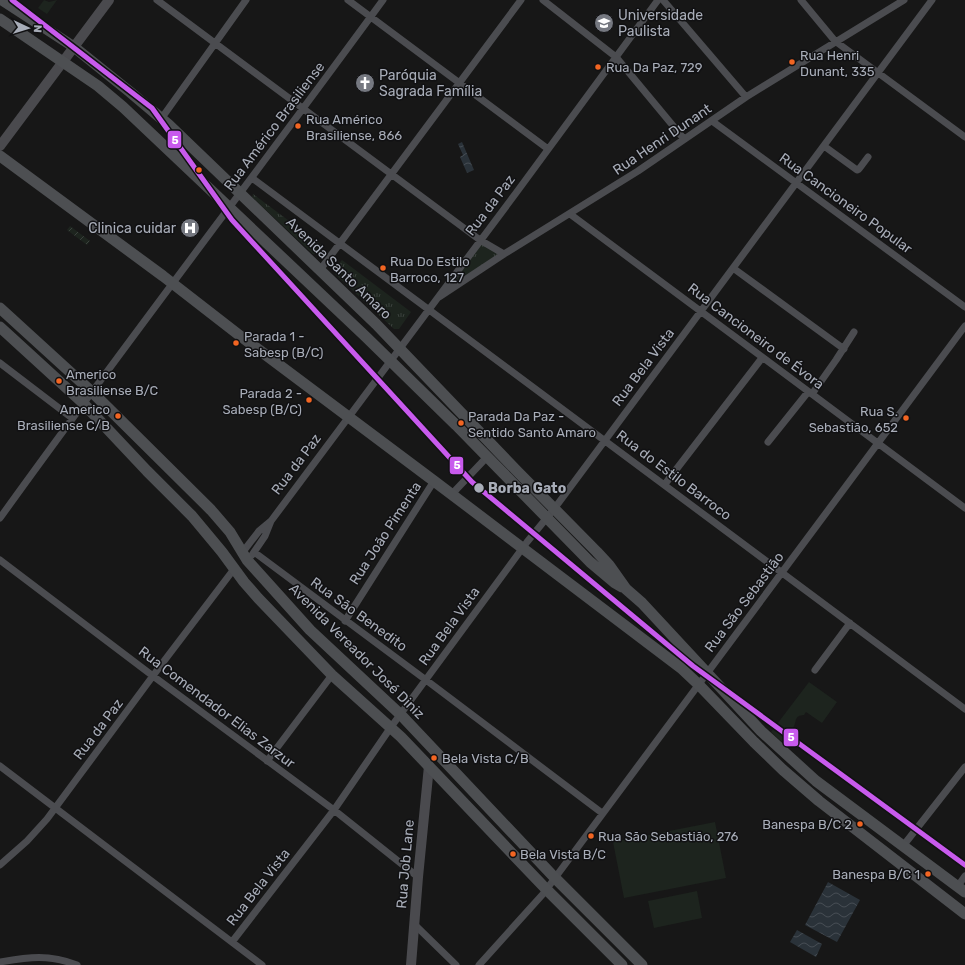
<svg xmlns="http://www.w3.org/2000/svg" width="965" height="965" viewBox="0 0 965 965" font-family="Rubik,sans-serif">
  <defs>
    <pattern id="park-tufts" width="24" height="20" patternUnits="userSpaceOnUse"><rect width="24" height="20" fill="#1d241e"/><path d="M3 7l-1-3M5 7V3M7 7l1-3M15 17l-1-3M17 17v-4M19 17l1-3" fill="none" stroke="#3b413d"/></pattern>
    <pattern id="garden-furrows" width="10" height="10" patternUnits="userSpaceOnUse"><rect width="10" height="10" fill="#1d241e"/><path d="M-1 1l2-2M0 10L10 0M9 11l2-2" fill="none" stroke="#3b413d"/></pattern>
    <pattern id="water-waves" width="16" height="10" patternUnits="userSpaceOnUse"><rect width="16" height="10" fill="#2a3239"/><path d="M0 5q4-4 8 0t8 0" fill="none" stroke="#464d54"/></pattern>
  </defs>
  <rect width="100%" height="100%" fill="#171717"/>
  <path fill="#1d241e" d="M44 0 49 2 57 0 47 14 38 8Z
    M809 682 837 702 822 723 806 712 804 715C794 716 797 720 794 726 792 731 785 737 782 742L771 732Z
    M715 822 726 878 624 898 613 842Z
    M697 891 702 918 654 928 648 901Z"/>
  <path fill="url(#park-tufts)" d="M253 194 324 247 318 254H313L252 197Z
    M480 243 501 255 446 288Z
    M342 260 411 312 399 329H394L335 274 334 269Z"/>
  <path fill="url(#garden-furrows)" d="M70 226 90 241 87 245 67 230Z"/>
  <path fill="url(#water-waves)" d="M462 142 474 170 467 173 460 157 463 155 458 144Z
    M828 882 860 900 837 942 805 925Z
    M797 930 822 944 816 957 790 942Z"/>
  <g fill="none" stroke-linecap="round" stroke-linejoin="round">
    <path stroke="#4b4c50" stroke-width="7" d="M157 0 480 240 504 254
      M348 0 548 149
      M543 0 616 57 684 139
      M663 0 746 97
      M801 0 835 41 965 137
      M161 119 246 0
      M712 121 965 307
      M824 146 857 170 859 169 868 157
      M252 178 965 709
      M570 214 965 508
      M733 268 844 349
      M320 270 521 0
      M439 297 504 254 638 171 746 97 904 0
      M0 363 72 418
      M812 394 836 360 854 332
      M768 442 808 392
      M665 484 762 358
      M452 494 486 458
      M0 518C125 344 256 174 383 0
      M254 552 426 680 602 813
      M242 553 259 531 271 521 516 193 658 0
      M252 555 265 536 271 521
      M0 560 153 676 334 810 418 877
      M345 621 434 481
      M815 670 850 623
      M267 761 332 675
      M0 766 262 965
      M903 846 965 767
      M0 865 27 841 47 819 161 665 234 569
      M958 886 965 876
      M414 924 456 965
      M232 942 334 810 391 727 527 542 554 509 932 0
      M0 962C29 957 49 954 77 965
      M479 965 543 894 965 326"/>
    <path stroke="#4a4a4e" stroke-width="10" d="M0 146 109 0
      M411 965 418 877 429 766"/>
    <path stroke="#4d4f52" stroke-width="11" d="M2 0 74 47 130 92 169 125 376 324 517 471 597 552 609 565 626 589 642 603 761 731 816 781 965 892
      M0 19 98 86 123 107 365 336 456 425 590 562 615 583 622 587
      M0 156 163 276 239 335 434 481 681 668 698 684 754 742 783 770 819 801 965 914
      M0 308 92 392 211 510 230 532 247 560 310 630 401 715 554 877 642 965
      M0 327 83 403 147 471 192 516 222 552 244 582 258 598 332 675 401 737 546 889 622 965"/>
    <defs>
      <path id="metro-1" d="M12 0 152 108 232 220 472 482 693 666 965 865"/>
    </defs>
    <use href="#metro-1" stroke="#111113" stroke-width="8"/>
    <use href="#metro-1" stroke="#c85aed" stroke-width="5"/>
  </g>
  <defs>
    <symbol id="university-disc" viewBox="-11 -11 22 22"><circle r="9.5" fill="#757880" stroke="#111113"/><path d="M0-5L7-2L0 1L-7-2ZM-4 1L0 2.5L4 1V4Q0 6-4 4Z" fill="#fff"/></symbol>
    <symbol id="church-disc" viewBox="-11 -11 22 22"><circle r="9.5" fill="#757880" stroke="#111113"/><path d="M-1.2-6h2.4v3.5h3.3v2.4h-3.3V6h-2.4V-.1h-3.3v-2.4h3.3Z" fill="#fff"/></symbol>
    <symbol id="hospital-disc" viewBox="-11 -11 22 22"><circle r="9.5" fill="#757880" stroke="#111113"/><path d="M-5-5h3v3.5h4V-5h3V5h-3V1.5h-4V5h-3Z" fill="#fff"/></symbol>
  </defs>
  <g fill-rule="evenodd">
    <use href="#university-disc" x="593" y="12" width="22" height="22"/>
    <use href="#church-disc" x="354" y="72" width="22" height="22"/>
    <use href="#hospital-disc" x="179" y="217" width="22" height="22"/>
  </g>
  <g fill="#f26522" stroke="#111113" stroke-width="1.5">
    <circle cx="792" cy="62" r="3.5"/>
    <circle cx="598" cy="67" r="3.5"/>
    <circle cx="298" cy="126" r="3.5"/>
    <circle cx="199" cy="170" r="3.5"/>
    <circle cx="383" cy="268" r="3.5"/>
    <circle cx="236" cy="343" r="3.5"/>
    <circle cx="59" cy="381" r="3.5"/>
    <circle cx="309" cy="400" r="3.5"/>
    <circle cx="118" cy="416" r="3.5"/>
    <circle cx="906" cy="418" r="3.5"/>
    <circle cx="461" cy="423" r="3.5"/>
    <circle cx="434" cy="758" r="3.5"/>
    <circle cx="860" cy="824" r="3.5"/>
    <circle cx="591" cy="836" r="3.5"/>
    <circle cx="513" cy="854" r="3.5"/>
    <circle cx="928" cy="874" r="3.5"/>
  </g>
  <circle fill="#a8adb8" stroke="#111113" stroke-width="1.5" cx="479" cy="488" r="5.5"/>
  <g text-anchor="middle" stroke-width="3" stroke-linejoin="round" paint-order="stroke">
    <g font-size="13" fill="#a8adb8" stroke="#111113" text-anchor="start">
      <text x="800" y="60">Rua Henri<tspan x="800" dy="16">Dunant, 335</tspan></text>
      <text x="606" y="72">Rua Da Paz, 729</text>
      <text x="306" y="124">Rua Américo<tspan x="306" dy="16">Brasiliense, 866</tspan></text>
      <text x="390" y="266">Rua Do Estilo<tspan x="390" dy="16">Barroco, 127</tspan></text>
      <text x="244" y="341">Parada 1 -<tspan x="244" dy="16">Sabesp (B/C)</tspan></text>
      <text x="66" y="379">Americo<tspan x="66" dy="16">Brasiliense B/C</tspan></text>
      <text x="302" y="398" text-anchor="end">Parada 2 -<tspan x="302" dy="16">Sabesp (B/C)</tspan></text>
      <text x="110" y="414" text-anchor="end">Americo<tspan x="110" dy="16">Brasiliense C/B</tspan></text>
      <text x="898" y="416" text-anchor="end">Rua S.<tspan x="898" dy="16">Sebastião, 652</tspan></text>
      <text x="468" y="421">Parada Da Paz -<tspan x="468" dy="16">Sentido Santo Amaro</tspan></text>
      <text x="442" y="763">Bela Vista C/B</text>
      <text x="852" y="829" text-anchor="end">Banespa B/C 2</text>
      <text x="598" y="841">Rua São Sebastião, 276</text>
      <text x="520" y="859">Bela Vista B/C</text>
      <text x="920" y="879" text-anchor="end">Banespa B/C 1</text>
    </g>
    <g font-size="14" fill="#a8adb8" stroke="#111113" text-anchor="start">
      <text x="618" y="20">Universidade<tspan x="618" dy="16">Paulista</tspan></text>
      <text x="379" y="80">Paróquia<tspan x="379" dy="16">Sagrada Família</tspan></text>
      <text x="176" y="233" text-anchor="end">Clinica cuidar</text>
    </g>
    <g font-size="14" fill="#a8adb8" stroke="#111113">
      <text transform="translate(274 126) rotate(-53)" y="5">Rua Américo Brasiliense</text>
      <text transform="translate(662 139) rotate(-34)" y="5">Rua Henri Dunant</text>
      <text transform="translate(846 203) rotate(36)" y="5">Rua Cancioneiro Popular</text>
      <text transform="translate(490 205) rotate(-53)" y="5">Rua da Paz</text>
      <text transform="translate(339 268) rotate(44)" y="5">Avenida Santo Amaro</text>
      <text transform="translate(756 336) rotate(37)" y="5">Rua Cancioneiro de Évora</text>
      <text transform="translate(643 367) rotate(-53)" y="5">Rua Bela Vista</text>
      <text transform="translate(296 464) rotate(-53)" y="5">Rua da Paz</text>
      <text transform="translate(674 475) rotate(37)" y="5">Rua do Estilo Barroco</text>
      <text transform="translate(385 533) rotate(-57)" y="5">Rua João Pimenta</text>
      <text transform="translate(744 602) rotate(-53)" y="5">Rua São Sebastião</text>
      <text transform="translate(359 614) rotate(36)" y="5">Rua São Benedito</text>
      <text transform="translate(449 626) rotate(-54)" y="5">Rua Bela Vista</text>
      <text transform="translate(357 651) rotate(45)" y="5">Avenida Vereador José Diniz</text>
      <text transform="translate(217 707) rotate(37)" y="5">Rua Comendador Elias Zarzur</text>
      <text transform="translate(98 729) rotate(-53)" y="5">Rua da Paz</text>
      <text transform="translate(405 864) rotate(-85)" y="5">Rua Job Lane</text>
      <text transform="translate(258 887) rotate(-52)" y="5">Rua Bela Vista</text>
    </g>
    <g font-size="14" font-weight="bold" fill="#a8adb8" stroke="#111113" text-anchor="start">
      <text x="488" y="493">Borba Gato</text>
    </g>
  </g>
  <g stroke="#111113" stroke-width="1.5">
    <rect x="167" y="130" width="15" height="19" rx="4" fill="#c85aed"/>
    <rect x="449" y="456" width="15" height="19" rx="4" fill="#c85aed"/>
    <rect x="783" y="728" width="16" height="19" rx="4" fill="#c85aed"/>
  </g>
  <g font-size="11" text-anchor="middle" font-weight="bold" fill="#fff">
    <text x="175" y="144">5</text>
    <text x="457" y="469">5</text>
    <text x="791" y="741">5</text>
  </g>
  <g transform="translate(28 28) rotate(94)" stroke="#111113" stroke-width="3" paint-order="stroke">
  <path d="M0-3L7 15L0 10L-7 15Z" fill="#a8adb8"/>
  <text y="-6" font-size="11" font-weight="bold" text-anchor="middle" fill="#a8adb8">N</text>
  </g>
</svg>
